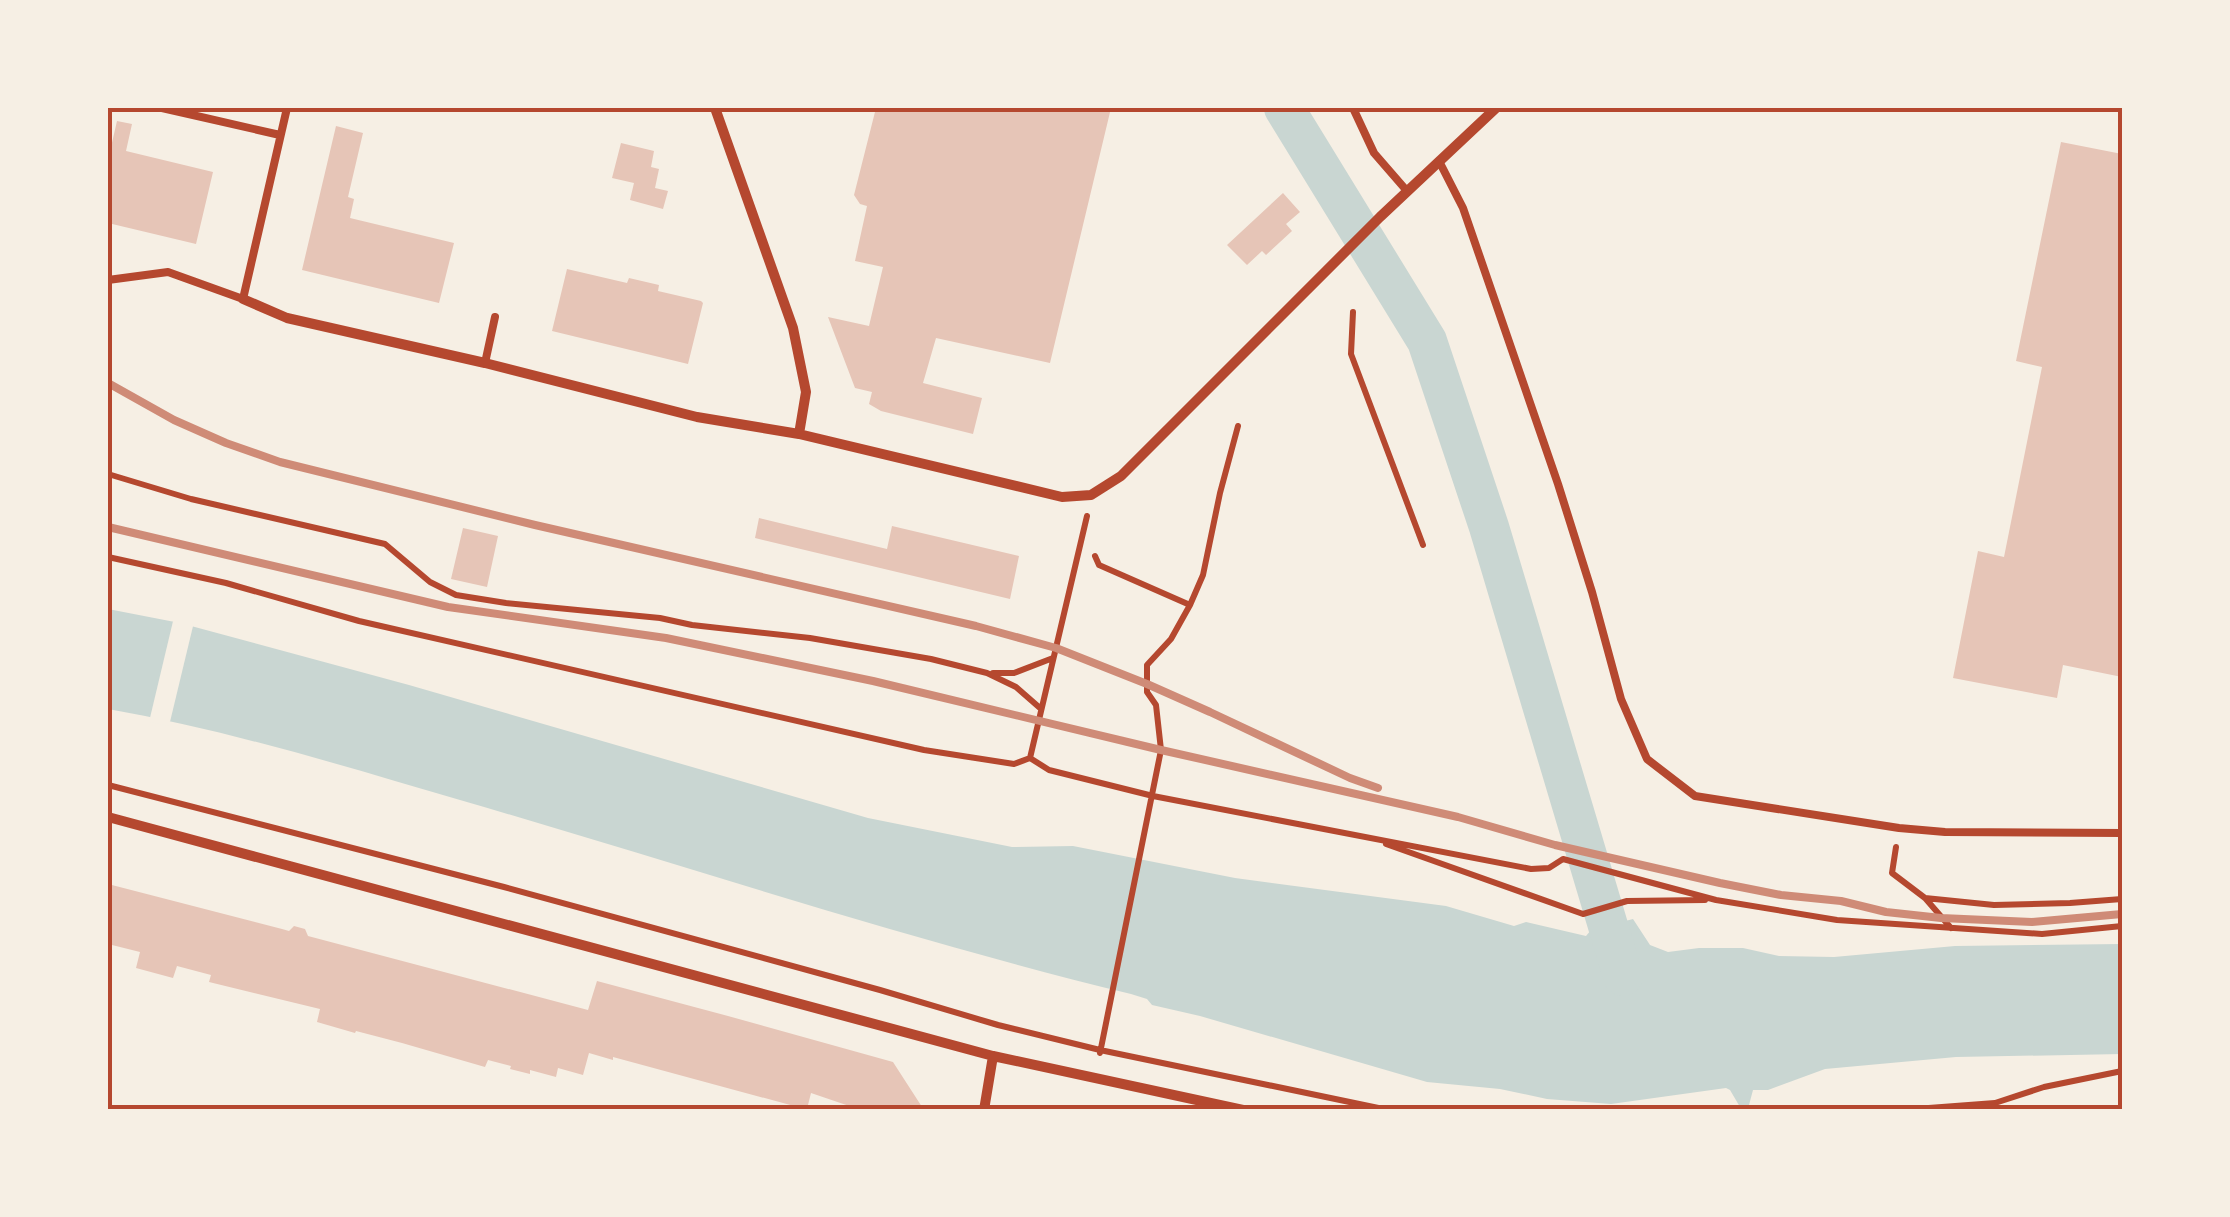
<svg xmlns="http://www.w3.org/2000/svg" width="2230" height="1217" viewBox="0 0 2230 1217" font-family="'DejaVu Sans',sans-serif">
  <rect width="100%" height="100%" fill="#f6efe4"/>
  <path fill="#c9d6d2" d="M108 609 180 623 409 685 868 818 1012 847 1073 846 1235 878 1446 906 1514 926 1526 922 1586 936 1591 930 1633 919 1650 945 1668 952 1699 948H1743L1779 956 1834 957 1955 946 2122 944V1054L1956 1057 1825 1069 1768 1090H1753L1749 1105 1740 1107 1730 1090 1726 1088 1611 1104 1547 1099 1500 1089 1427 1082 1200 1016 1152 1005 1147 999 1131 994C905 939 684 865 460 800 344 766 227 730 108 709Z"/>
  <path fill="#f6efe4" d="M174 617 194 622 169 726 149 722Z"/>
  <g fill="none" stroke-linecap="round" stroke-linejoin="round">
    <path stroke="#c9d6d2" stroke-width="40" d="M1284 108 1427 341 1489 527 1623 976"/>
  </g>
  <path fill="#e6c5b7" d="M876 108H1111L1050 363 936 338 923 383 982 398 973 434 881 411 869 404 872 392 855 388 828 317 869 326 883 267 855 261 867 206 860 204 854 195Z
    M117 121 132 124 126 151 213 172 196 244 108 223V146L111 147Z
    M336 126 363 133 348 197 354 199 350 218 454 243 439 303 302 270Z
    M2061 142 2122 154V677L2063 665 2057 698 1953 678 1978 551 2004 557 2042 367 2016 361Z
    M621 143 654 151 651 167 659 169 655 188 668 191 663 209 630 200 634 183 612 178Z
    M1283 193 1300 212 1286 224 1292 231 1266 255 1262 251 1247 265 1227 245Z
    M567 269 627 283 629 278 659 285 658 291 701 301 703 303 688 364 552 331Z
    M759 518 887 549 892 526 1019 556 1010 599 755 538Z
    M463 528 498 536 487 587 451 579Z
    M108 884 282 929 289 931 294 926 305 929 308 936 588 1010 597 981 728 1016 893 1062 924 1110H861L811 1093 807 1109H805L613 1057V1060L589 1053 583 1075 558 1068 556 1077 530 1070V1074L510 1069 511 1066 488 1060 485 1067 402 1043 356 1031 355 1033 317 1022 320 1009 209 982 211 975 177 966 173 978 136 968 140 952 108 944Z"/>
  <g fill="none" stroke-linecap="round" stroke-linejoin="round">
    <path stroke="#b5482f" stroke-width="6" d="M1353 312 1351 354 1423 545
      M108 474 191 499 385 544 430 582 456 595 506 603 660 618 692 625 810 638 931 659 987 673 1016 687 1040 708
      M1087 516 1030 758 1049 770 1153 796 1531 869 1549 868 1563 859 1716 900 1837 920 2042 934 2122 926
      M1095 556 1099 565 1190 605
      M108 557 226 583 359 621 924 750 1014 764 1030 758
      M993 673H1014L1053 658
      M108 785 504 887 880 990 998 1025 1100 1050 1388 1110
      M1386 844 1583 914 1627 901 1705 900
      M1896 847 1892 873 1925 898 1951 928
      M1925 898 1994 905 2070 903 2122 899
      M1100 1053 1161 750 1156 705 1147 692V665L1171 639 1190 605 1203 575 1220 493 1238 426
      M1902 1110 1995 1103 2044 1087 2122 1071"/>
    <path stroke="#b5482f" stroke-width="8" d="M162 108 280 135
      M1353 108 1374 153 1407 191
      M1439 161 1463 208 1558 484 1592 592 1621 699 1647 759 1695 796 1899 828 1945 832 2122 833
      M108 280 168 272 243 299 287 108
      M485 363 495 317"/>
    <path stroke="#b5482f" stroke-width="10" d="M715 108 793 328 806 392 799 434
      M243 299 287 318 485 363 697 417 799 434 1062 497 1091 495 1121 476 1380 217 1496 108
      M108 817 993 1056 1243 1110
      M984 1110 993 1056"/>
    <path stroke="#cf8b77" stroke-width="8" d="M108 383 174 420 226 443 280 462 535 525 976 626 1056 648 1147 684 1210 712 1350 778 1378 788
      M108 527 448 607 666 638 873 681 1161 750 1458 817 1555 845 1720 883 1781 895 1841 901 1886 912 1941 918 2032 922 2122 914"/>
  </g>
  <rect width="2230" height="1217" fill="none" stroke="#f6efe4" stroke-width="220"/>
  <rect x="110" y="110" width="2010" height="997" fill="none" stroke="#b5482f" stroke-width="4"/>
</svg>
